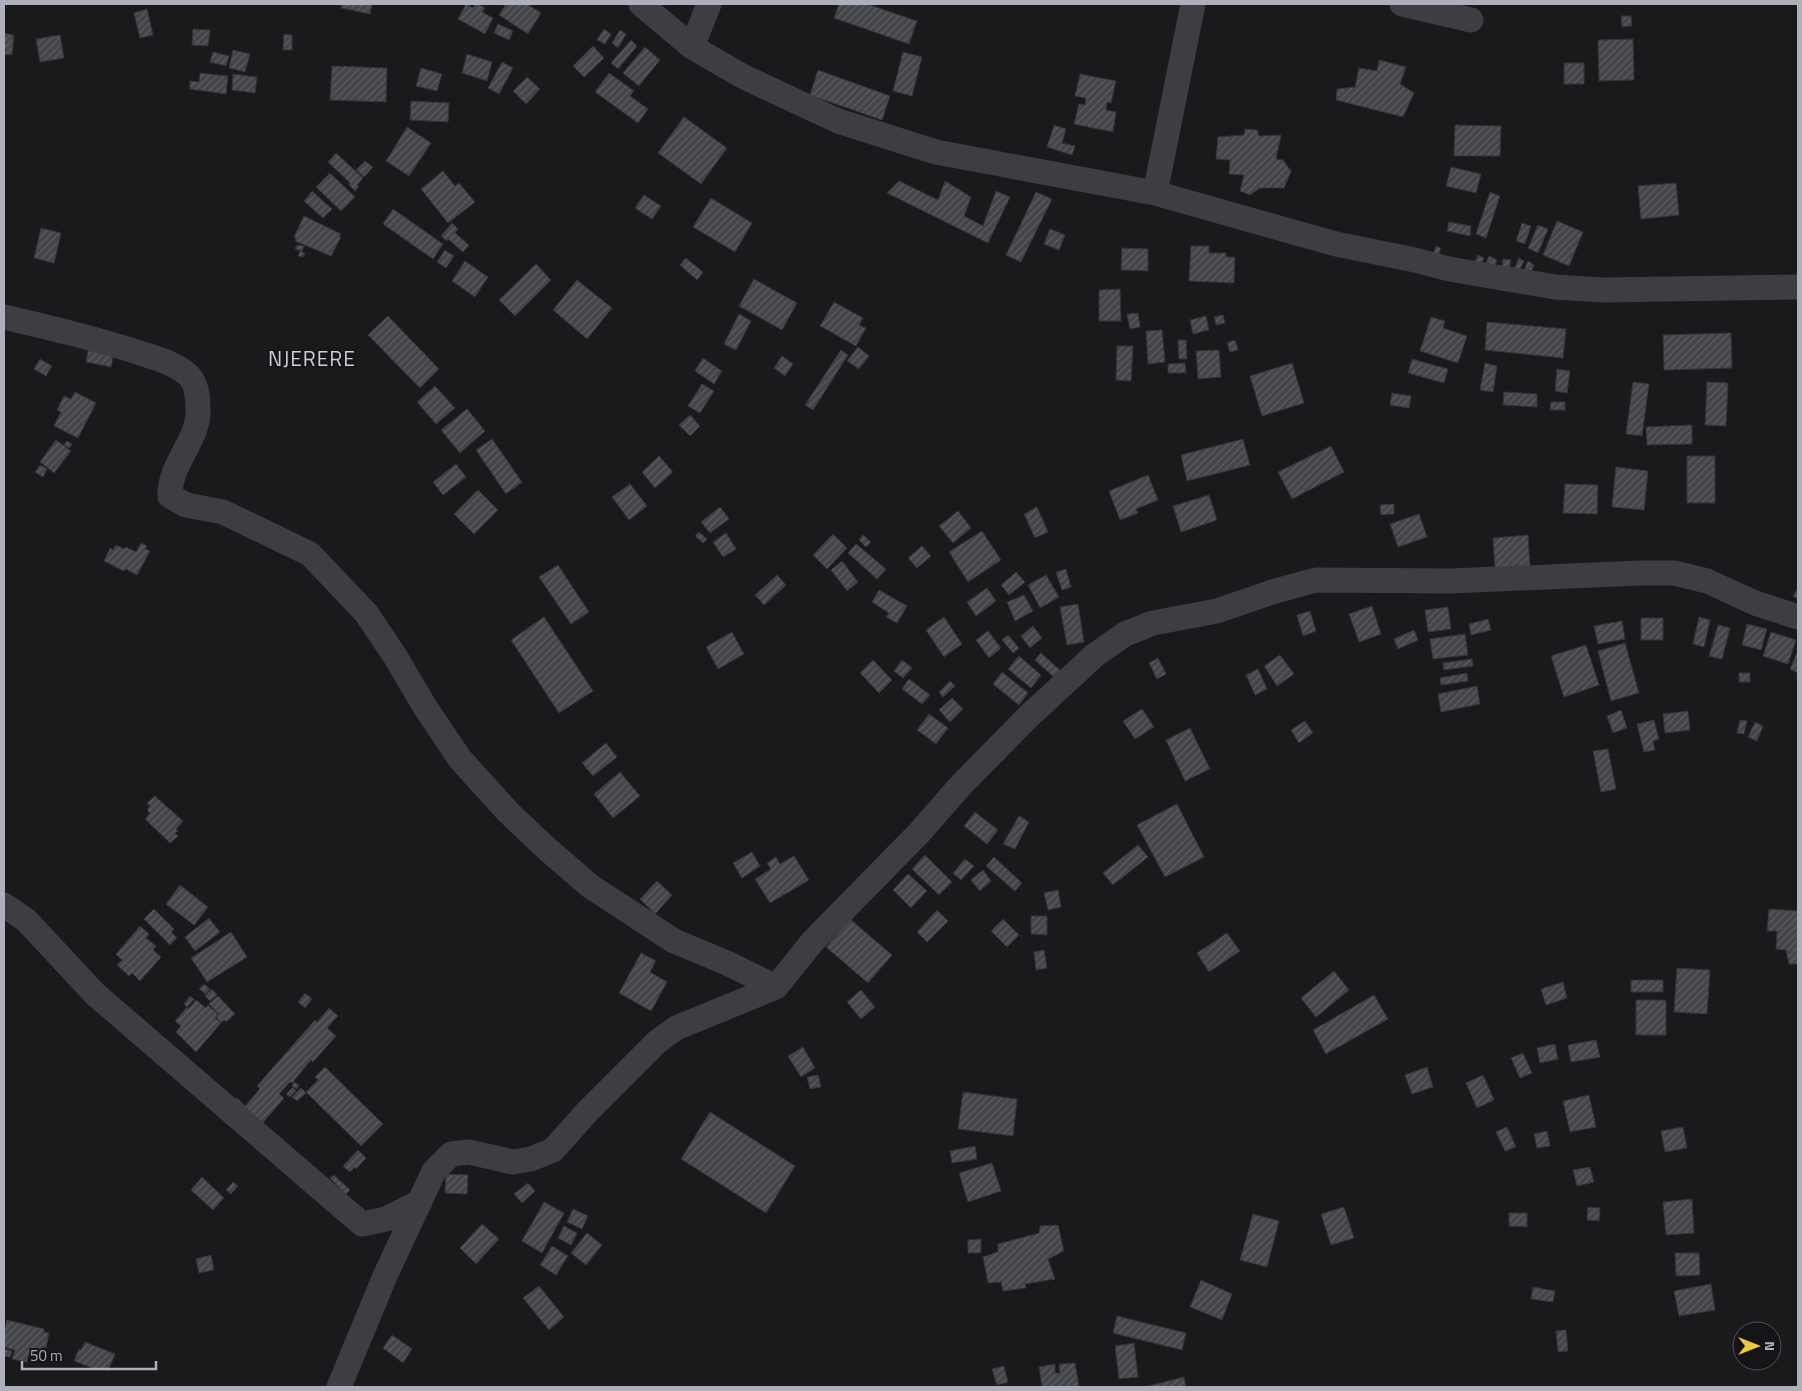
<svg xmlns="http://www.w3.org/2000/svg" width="1802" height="1391" viewBox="0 0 1802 1391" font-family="'Titillium Web',sans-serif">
  <defs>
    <pattern id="building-hatch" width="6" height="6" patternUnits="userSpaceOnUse" patternTransform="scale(1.25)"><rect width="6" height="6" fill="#444549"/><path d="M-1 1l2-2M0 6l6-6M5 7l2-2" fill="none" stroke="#5c5d61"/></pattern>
  </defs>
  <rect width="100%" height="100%" fill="#1a1a1c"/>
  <path fill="url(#building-hatch)" stroke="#353438" d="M342 4H372L370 14 341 8Z
    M466 4 473 8 475 4H478L485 8 482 12 493 18 485 34 458 19Z
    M506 4H527L541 13 528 34 499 15Z
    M839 4H867L917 21 909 44 834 18Z
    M147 9 153 35 140 38 134 13Z
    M1621 16H1631L1632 26 1622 27Z
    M498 24 513 31 509 40 494 33Z
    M193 29 210 30 208 46 192 45Z
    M604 29 611 34 605 44 597 40Z
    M620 30 626 34 618 48 612 43Z
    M4 33 14 35 12 55 4 54Z
    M284 34 292 35V50H283Z
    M60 35 64 58 40 62 36 39Z
    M1633 39 1634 80 1599 81 1598 40Z
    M631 40 637 46 618 69 611 63Z
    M593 46 604 58 584 77 573 66Z
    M645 47 660 60 639 86 623 73Z
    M233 50 250 54 245 72 229 68Z
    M213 52 229 56 226 66 210 62Z
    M903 52 922 57 912 96 893 91Z
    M467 54 492 62 487 81 462 73Z
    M1379 60 1406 67 1400 84 1414 93 1403 117 1336 100 1337 89 1355 87 1359 68 1377 71Z
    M502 62 513 68 499 94 488 88Z
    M1564 63H1584V84H1564Z
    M332 66 387 68 386 102 330 100Z
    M421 68 442 74 437 91 416 86Z
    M818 70 890 96 882 120 810 95Z
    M200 73 228 76 226 94 190 89V81L199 82Z
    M609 73 634 91 630 96 648 109 638 123 595 92Z
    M233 74 257 77 255 93 232 90Z
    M1080 74 1116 81 1111 103 1107 102 1106 110 1116 112 1113 132 1074 124 1079 104 1085 105 1086 98 1075 96Z
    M527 77 540 89 526 104 513 91Z
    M411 101 449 103 448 122 410 120Z
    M684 117 727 148 701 184 658 153Z
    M1054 125 1066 129 1062 143 1075 146 1072 155 1047 147Z
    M1455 125 1501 126 1500 156H1454Z
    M407 127 431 143 409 176 386 161Z
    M1245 129 1257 130 1259 136 1281 135 1276 159 1283 160 1291 171 1284 188H1260L1250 195 1240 191 1244 175 1229 174 1230 160 1216 159 1218 137 1244 135Z
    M336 153 363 178 357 185 359 187 355 191 349 185 350 183 328 162Z
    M365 161 373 167 364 177 356 170Z
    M1451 167 1481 174 1476 193 1446 186Z
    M443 171 455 186 459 183 475 202 448 223 421 189Z
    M330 173 355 197 341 211 316 187Z
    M899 181 938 200 945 181 971 197 964 216 983 226 996 191 1010 197 988 243 887 193Z
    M1676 183 1679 215 1641 219 1638 186Z
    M312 191 332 209 323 218 304 201Z
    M1036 192 1052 199 1021 262 1006 255Z
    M1490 192 1500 196 1486 238 1476 234Z
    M644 195 661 206 652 219 635 208Z
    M711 198 752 223 735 252 693 227Z
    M393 209 443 244 433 259 383 224Z
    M304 216 341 234 339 236 341 237 331 256 295 241 296 238 294 237Z
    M1557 221 1583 232 1569 266 1543 255Z
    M1449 222 1471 226 1470 236 1447 231Z
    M452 223 458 229 455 233 469 245 463 252 448 239 447 241 441 236Z
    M1522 223 1531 226 1525 244 1516 241Z
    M1538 225 1548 229 1538 253 1528 248Z
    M41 228 61 233 54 263 34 258Z
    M1050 229 1065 235 1059 250 1044 244Z
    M297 245 304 246 302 251 295 249Z
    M1191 246H1209V253H1226V257H1235L1234 283 1189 281Z
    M1436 246 1441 248 1437 260 1432 258Z
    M1122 248 1148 249V271L1121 270Z
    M445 250 454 256 446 268 437 262Z
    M300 251 305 253 303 257 298 256Z
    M1478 255 1484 258 1480 269 1473 267Z
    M1489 256 1497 260 1493 271 1484 268Z
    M686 258 703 272 697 280 680 265Z
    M1519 258 1524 261 1519 271 1514 269Z
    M1503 259 1511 260 1509 270 1502 269Z
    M465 261 488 277 475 297 452 281Z
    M1528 261 1534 265 1529 275 1523 272Z
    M536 264 551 280 515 316 499 300Z
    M754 279 797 303 782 330 739 306Z
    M577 280 612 308 587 339 553 310Z
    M1120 289 1121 321H1099V290Z
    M834 302 863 318 859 325 866 328 856 346 820 326Z
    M1138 313 1140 327 1130 329 1127 314Z
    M739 314 751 321 736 350 724 344Z
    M1223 315 1225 323 1216 325 1214 317Z
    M388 316 439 369 420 388 368 335Z
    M1206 316 1209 330 1193 334 1190 320Z
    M1431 317 1445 321 1443 328 1467 336 1458 363 1420 351Z
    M1487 322 1566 329 1563 358 1485 350Z
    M1162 330 1165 362 1148 364 1146 331Z
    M1731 333 1732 368 1664 370 1663 335Z
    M1178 340H1186L1187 359H1179Z
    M1235 340 1238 350 1230 352 1227 343Z
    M89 346 114 352 111 367 86 362Z
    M1117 346H1133L1131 381 1116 380Z
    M858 347 869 356 859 369 847 361Z
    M841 350 848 355 813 410 805 405Z
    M1219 350 1221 377 1198 379 1196 351Z
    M782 356 793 364 785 376 774 368Z
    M703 358 722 371 714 384 695 371Z
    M40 359 52 366 46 376 34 369Z
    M1412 359 1448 369 1444 383 1408 373Z
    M1185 363 1186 373H1168V364Z
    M1292 363 1304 403 1262 416 1250 376Z
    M1485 363 1497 366 1493 392 1480 390Z
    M1557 369 1570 371 1567 393 1555 391Z
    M1633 382 1649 384 1642 436 1626 434Z
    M1707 382 1728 383 1726 426 1705 425Z
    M702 384 714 391 700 413 688 406Z
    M435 386 455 408 436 424 417 402Z
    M75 392 96 403 78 438 54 426 61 412 57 410 64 396 71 399Z
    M1504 392 1537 394V407L1503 405Z
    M1392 393 1411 396 1409 408 1390 405Z
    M1551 402H1565V410H1550Z
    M467 409 485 431 460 453 441 430Z
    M690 415 700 426 690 436 679 425Z
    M1692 425V444L1647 445 1646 427Z
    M492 439 522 482 506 494 476 450Z
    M1243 439 1250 465 1187 481 1181 455Z
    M56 440 71 451 54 473 40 462Z
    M67 441 72 444 69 448 64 445Z
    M1331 446 1344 472 1292 499 1278 472Z
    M659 456 673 472 655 488 642 472Z
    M1687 456H1715V503H1687Z
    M456 464 466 477 443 495 433 482Z
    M40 465 47 469 43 477 35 472Z
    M1616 467 1648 471 1644 510 1612 507Z
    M1148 475 1158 500 1136 509 1138 513 1120 520 1109 491Z
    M630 484 647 506 629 520 612 497Z
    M1565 484 1598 485 1597 514 1563 513Z
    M478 490 498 510 474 534 454 514Z
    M1209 495 1217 520 1181 532 1173 506Z
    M1394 504V514L1381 515 1380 505Z
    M720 507 729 519 710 533 701 522Z
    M1037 507 1048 532 1035 538 1024 514Z
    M958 511 971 528 953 543 939 526Z
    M1419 514 1427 537 1398 547 1390 524Z
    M982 531 1001 560 968 582 949 552Z
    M699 532 707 539 703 543 695 536Z
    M726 533 736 549 723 557 713 542Z
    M833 534 847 548 827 569 813 555Z
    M863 535 871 542 866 547 859 540Z
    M1528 535 1530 567 1495 569 1493 538Z
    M141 543 147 546 145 549 150 551 137 575 126 569 124 571 104 561 110 548 113 550 116 545 124 549 126 547 136 552Z
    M856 544 886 569 877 579 848 553Z
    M922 546 931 556 917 568 908 558Z
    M842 561 858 582 847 591 831 570Z
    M558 565 589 612 571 624 539 577Z
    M1066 569 1071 587 1062 590 1056 572Z
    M1016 572 1025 582 1009 595 1001 585Z
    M777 575 786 585 764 605 755 595Z
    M1046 575 1059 597 1040 608 1028 585Z
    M987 588 996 601 976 616 967 602Z
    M1798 588V599L1793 596Z
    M879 590 907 606 897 623 886 617 889 613 872 602Z
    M1024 595 1033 611 1015 621 1007 602Z
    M1078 604 1084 642 1067 645 1060 607Z
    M1372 606 1381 634 1359 642 1349 614Z
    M1448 607 1451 629 1428 632 1425 610Z
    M1310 611 1316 631 1303 636 1297 615Z
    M544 617 593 691 559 713 511 640Z
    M944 617 962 644 944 657 926 630Z
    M1699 617 1710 620 1704 647 1693 644Z
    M1641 618H1663V640H1641Z
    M1488 619 1491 630 1471 635 1469 624Z
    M1622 621 1625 639 1598 644 1594 626Z
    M1747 624 1767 629 1761 650 1742 645Z
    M1718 625 1730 628 1722 659 1709 656Z
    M1033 626 1042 638 1030 648 1021 636Z
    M1414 630 1418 640 1398 649 1394 639Z
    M988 631 1001 648 989 658 976 640Z
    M732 632 744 654 718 669 706 647Z
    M1771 632 1796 640 1788 664 1763 656Z
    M1465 634 1468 655 1433 659 1430 639Z
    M1008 635 1019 648 1013 653 1002 640Z
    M1625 643 1639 693 1611 701 1598 651Z
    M1586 645 1599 685 1564 697 1551 656Z
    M1798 650V673L1790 669Z
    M1041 653 1062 672 1056 679 1035 660Z
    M1280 655 1294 674 1277 686 1264 666Z
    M1019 656 1041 675 1031 688 1008 669Z
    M1158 658 1166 674 1157 679 1149 663Z
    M1472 659 1473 666 1444 670 1443 663Z
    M873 660 892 680 879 693 860 673Z
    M902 660 912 668 903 678 894 671Z
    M1258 669 1267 689 1255 695 1246 675Z
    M1002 672 1028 693 1019 705 993 684Z
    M1467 673 1468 681 1441 685 1440 678Z
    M1739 673H1750V682H1739Z
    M909 679 930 695 922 704 902 689Z
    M950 681 955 686 943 697 939 692Z
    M1477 686 1480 704 1441 712 1438 694Z
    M952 698 963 709 950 722 939 710Z
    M1142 709 1154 727 1135 739 1123 721Z
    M1621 710 1627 728 1613 733 1607 716Z
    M1688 711 1690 730 1665 733 1663 714Z
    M929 714 948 728 936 744 917 730Z
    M1654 720 1659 739 1653 741 1655 750 1644 752 1637 724Z
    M1740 720 1747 721 1744 734 1737 733Z
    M1305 721 1313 733 1299 743 1291 730Z
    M1755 722 1763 726 1757 741 1748 737Z
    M1190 728 1210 769 1185 781 1166 740Z
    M606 743 617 757 593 776 582 763Z
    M1608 749 1616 789 1601 792 1593 751Z
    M620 772 640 796 613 818 594 794Z
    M155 796 183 821 176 829 178 831 175 833 178 836 170 843 145 819 150 813 147 810 150 806 147 803Z
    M1177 804 1204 857 1165 877 1137 825Z
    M975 812 998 830 987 844 964 826Z
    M1019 816 1029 822 1015 849 1003 844Z
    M1138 845 1148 857 1113 885 1103 873Z
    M752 852 760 866 742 878 733 863Z
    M925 855 952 882 939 895 912 869Z
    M794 856 809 880 770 903 755 879 771 869 767 863 776 857 780 864Z
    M994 857 1022 883 1015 891 986 866Z
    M965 859 974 866 961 880 953 873Z
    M983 870 991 881 980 891 971 880Z
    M908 874 927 891 911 908 893 890Z
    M657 881 672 895 655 914 640 899Z
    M180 885 208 907 194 925 166 904Z
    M1058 890 1061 907 1048 910 1044 893Z
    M154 909 174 929 171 932 177 938 170 945 144 919Z
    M1769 909 1798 911V964H1789L1786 950 1776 949 1777 931H1767Z
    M937 910 948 921 927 942 917 932Z
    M1031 916H1047V935L1031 934Z
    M209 918 220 932 195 951 185 937Z
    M850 919 892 955 868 983 826 947Z
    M1003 919 1019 935 1007 947 991 931Z
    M140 926 149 934 146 938 156 946 153 950 161 957 140 981 132 973 129 976 117 965 122 960 116 954Z
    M231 932 247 957 207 982 191 958Z
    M1227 933 1240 951 1209 972 1197 953Z
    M1044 950 1047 968 1036 970 1034 952Z
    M641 953 656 961 650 972 667 982 651 1011 619 993Z
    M1677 968 1710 970 1707 1014 1674 1012Z
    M1334 971 1349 990 1316 1017 1301 998Z
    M1631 980H1663V992H1631Z
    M1563 982 1567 998 1546 1005 1541 989Z
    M204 984 210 989 206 994 199 989Z
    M212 989 217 995 210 1001 205 996Z
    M861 990 875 1007 861 1019 847 1002Z
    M305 993 312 999 305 1008 298 1002Z
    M1374 995 1388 1019 1326 1054 1313 1030Z
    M190 996 194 999 187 1007 184 1004Z
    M218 996 235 1014 226 1022 224 1020 221 1023 216 1017 219 1014 209 1004Z
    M196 1000 206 1008 208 1005 218 1014 215 1018 221 1023 196 1052 176 1032 181 1026 175 1021 187 1007 188 1009Z
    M1636 1000H1666V1035H1636Z
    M329 1008 338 1016 327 1028 336 1036 313 1062 311 1060 292 1083 290 1082 279 1094 284 1098 259 1127 231 1106 237 1098 245 1106 260 1089 257 1086 315 1020 317 1022Z
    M1596 1040 1600 1057 1571 1062 1568 1045Z
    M1555 1044 1558 1059 1540 1063 1537 1048Z
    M803 1047 815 1068 801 1077 788 1056Z
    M1523 1053 1532 1073 1520 1078 1511 1058Z
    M325 1067 383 1124 361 1146 306 1092 318 1080 315 1077Z
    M1427 1067 1433 1087 1412 1094 1405 1075Z
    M818 1075 821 1087 810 1089 807 1077Z
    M1483 1075 1494 1100 1477 1108 1466 1083Z
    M294 1082 299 1085 297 1089 292 1086Z
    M293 1087 296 1091 290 1097 286 1094Z
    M301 1088 306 1093 297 1101 292 1097Z
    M963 1092 1017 1099 1013 1136 958 1129Z
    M1589 1095 1596 1127 1570 1132 1563 1101Z
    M710 1112 795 1166 766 1213 681 1159Z
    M1507 1127 1516 1147 1505 1151 1496 1132Z
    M1683 1127 1687 1148 1665 1152 1661 1131Z
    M1547 1131 1550 1146 1537 1148 1534 1134Z
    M975 1146 977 1159 952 1163 950 1151Z
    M358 1150 366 1158 356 1169 355 1167 350 1172 343 1166Z
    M992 1163 1001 1191 968 1202 959 1173Z
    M1590 1167 1594 1182 1577 1186 1573 1170Z
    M446 1174 468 1175 467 1194 445 1193Z
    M334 1175 350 1190 346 1194 330 1178Z
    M202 1177 224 1198 213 1210 191 1190Z
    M233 1182 238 1186 231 1194 226 1190Z
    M528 1183 535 1191 522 1203 514 1194Z
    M1692 1199 1694 1233 1666 1235 1663 1202Z
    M544 1202 564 1213 542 1253 522 1241Z
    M1344 1207 1354 1238 1331 1245 1321 1214Z
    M1588 1207 1600 1208 1599 1221 1587 1220Z
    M573 1209 588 1216 582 1229 567 1222Z
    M1509 1213H1527V1227L1509 1226Z
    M1253 1214 1279 1221 1267 1267 1240 1260Z
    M482 1224 499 1239 476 1264 460 1248Z
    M1058 1225 1064 1251 1048 1259 1055 1279 1025 1284 1026 1288 1003 1291 1001 1282 988 1283 983 1257 998 1252V1244L1039 1233 1040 1226Z
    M564 1226 577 1233 571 1245 558 1238Z
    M587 1233 602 1245 586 1265 571 1253Z
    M981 1239V1253H968V1240Z
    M552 1246 568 1256 556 1275 540 1265Z
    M1675 1253H1699L1700 1275 1676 1276Z
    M211 1255 214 1270 199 1273 196 1259Z
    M1201 1280 1232 1294 1222 1320 1190 1307Z
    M1711 1284 1715 1310 1679 1316 1674 1291Z
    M539 1286 564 1317 549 1330 523 1298Z
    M1533 1287 1555 1291 1553 1302 1531 1299Z
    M1117 1316 1186 1333 1182 1350 1113 1333Z
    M7 1320 44 1329V1332L49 1333 46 1348 42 1347 40 1359 28 1356 27 1362 12 1359 15 1350 4 1347V1333Z
    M1566 1330 1568 1351 1558 1352 1556 1331Z
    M392 1335 412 1349 403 1363 383 1348Z
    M85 1342 115 1354 108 1371 102 1369 101 1370 96 1368 95 1369 74 1361 79 1349 81 1350Z
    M1134 1343 1138 1377 1119 1379 1115 1346Z
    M4 1349 12 1351 10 1357 4 1356Z
    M1075 1363 1079 1387H1042L1039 1367 1055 1364V1373H1060L1059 1364Z
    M1004 1366 1008 1382 997 1385 992 1369Z
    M1184 1377 1186 1387H1144Z"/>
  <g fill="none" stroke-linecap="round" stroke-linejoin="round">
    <path stroke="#3d3d43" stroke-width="25" d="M641 4 692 47 744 77 838 121 936 152 1155 193 1336 244 1415 260 1449 269 1555 287 1603 290 1798 287
      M1402 4 1471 20
      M692 47 709 4
      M1155 193 1193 4
      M4 317C51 328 98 339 143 354 158 359 177 364 188 375 198 384 198 401 198 414 196 443 169 466 170 496L186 505 223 512 310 554 366 613 395 656 425 707 460 759 508 812 546 848 590 886 674 941 727 963 776 987 813 941 919 833 961 785 1029 716 1095 655 1125 634 1153 623 1217 611 1272 592 1316 580 1451 581 1641 573H1674L1707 581 1755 603 1798 617
      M4 905 26 920 95 994 362 1224 386 1219 420 1202
      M339 1387 385 1276 434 1171 451 1154 469 1152 513 1162 531 1159 553 1150 587 1112 657 1042 676 1028 776 987"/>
  </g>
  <g text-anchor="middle" stroke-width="4" stroke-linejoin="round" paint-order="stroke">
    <g font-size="21" letter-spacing="1" fill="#cecfd7" stroke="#151517">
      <text x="312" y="366">NJERERE</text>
    </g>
  </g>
  <rect width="1802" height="1391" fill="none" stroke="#adb0bb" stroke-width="10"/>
  <g transform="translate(1757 1346) rotate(90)"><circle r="24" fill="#151517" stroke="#525359"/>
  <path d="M0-4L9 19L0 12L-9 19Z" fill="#edc841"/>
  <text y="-8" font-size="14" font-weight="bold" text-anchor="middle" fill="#adb0bb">N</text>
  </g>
  <path d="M22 1361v8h134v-8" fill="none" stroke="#adb0bb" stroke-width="2.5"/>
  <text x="30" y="1361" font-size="15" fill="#adb0bb" stroke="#151517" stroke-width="4" paint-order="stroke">50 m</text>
</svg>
